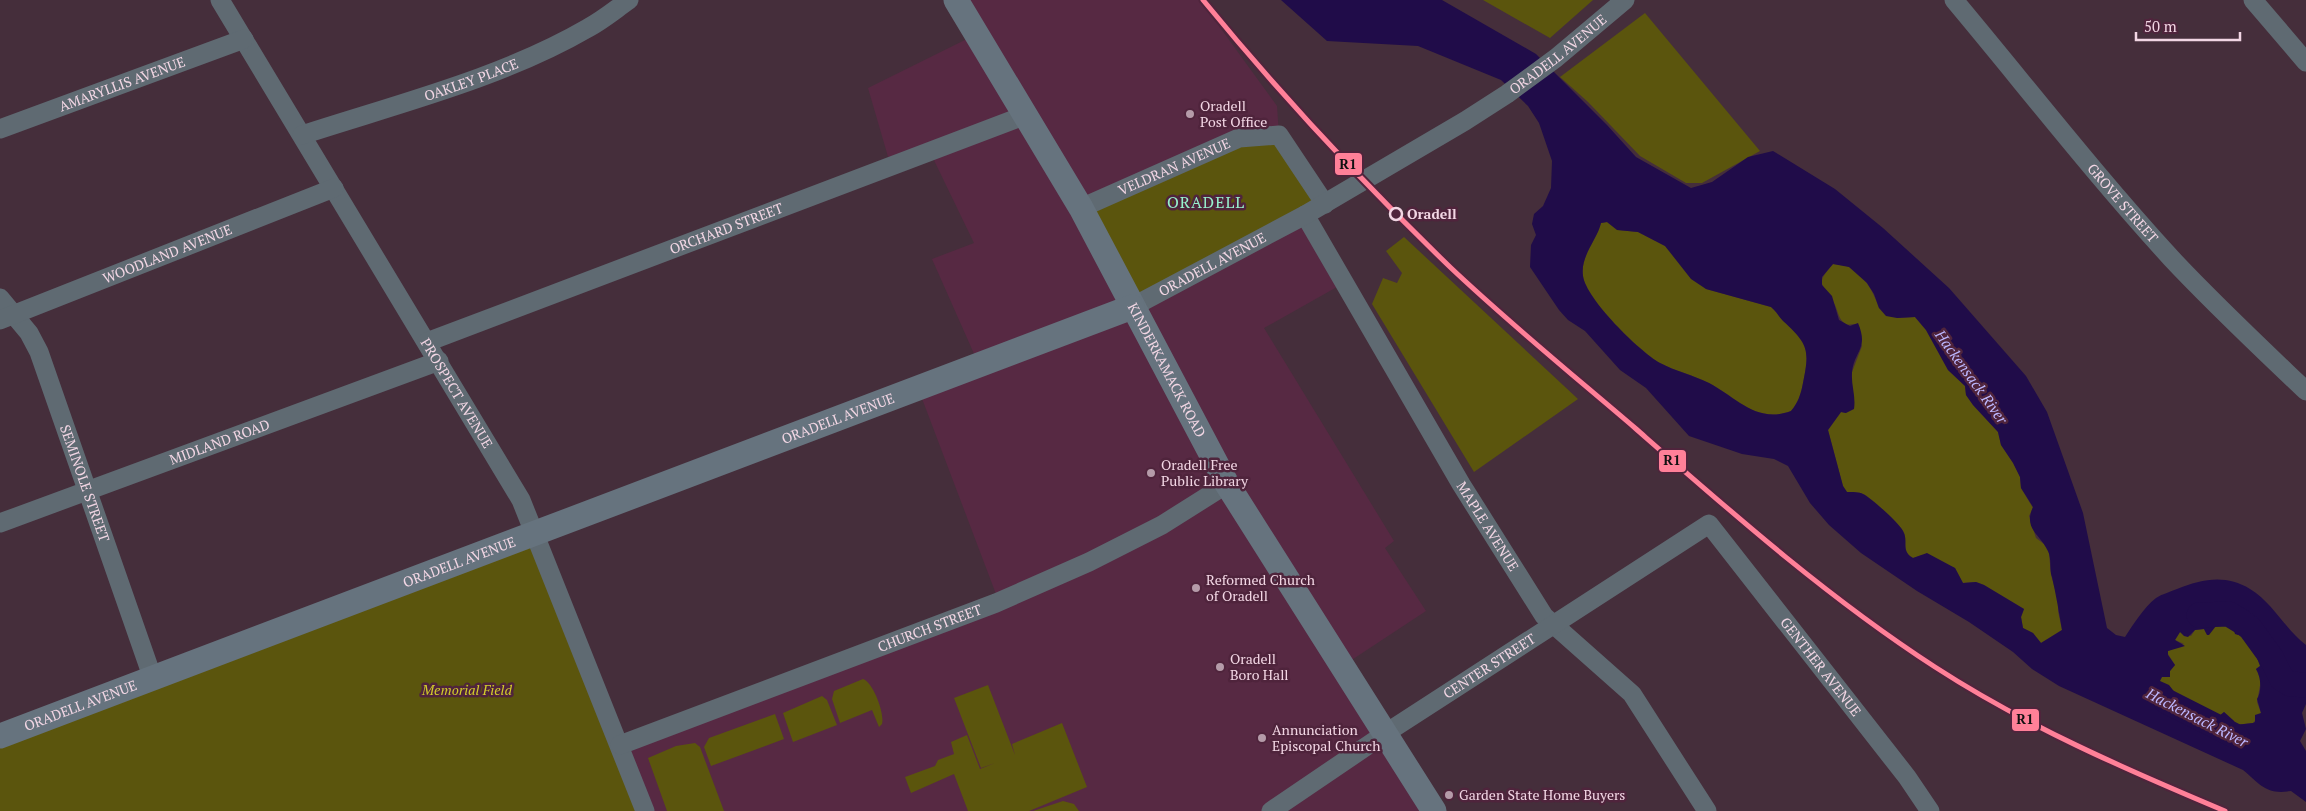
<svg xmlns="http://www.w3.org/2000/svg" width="2306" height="811" viewBox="0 0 2306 811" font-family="'PT Serif',serif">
  <rect width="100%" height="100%" fill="#452e3b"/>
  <path fill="#572943" d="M956 0H1200L1277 106 1279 135 1305 215 1344 283 1264 328 1394 541 1385 548 1426 611 1341 667 1434 811H645L620 745 999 602 918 388 979 365 932 259 974 243 930 152 891 167 868 88 977 34Z"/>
  <path fill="#5b550d" d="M1483 0H1593L1550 38Z
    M1645 13 1760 151 1702 183H1686L1640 156 1588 102 1560 77Z
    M1279 135 1325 204 1132 307 1081 208 1239 138Z
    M1607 222 1618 230 1638 232 1665 246 1706 289 1771 307C1777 312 1779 317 1784 321 1808 344 1810 350 1803 383 1801 394 1798 403 1791 411 1756 424 1736 397 1709 383 1693 375 1675 371 1660 363 1639 351 1586 299 1583 276 1580 256 1597 240 1601 223Z
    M1404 237 1578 399 1474 472 1372 304 1383 278 1397 283 1402 273 1386 251Z
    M1833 264C1838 265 1845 265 1849 267 1865 275 1874 293 1879 308L1898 318 1915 317 1926 330 1948 370 1965 386 1966 395 1973 405 1998 432 2001 445 2013 462 2020 477 2021 488 2033 508 2029 516 2036 538 2044 544 2049 553 2051 575 2058 599V611L2062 630 2041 643 2033 633 2023 628 2021 617 2024 609 1984 585 1976 582 1963 583 1955 568 1922 555 1913 558C1900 551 1909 541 1903 531 1899 523 1870 497 1863 494 1859 492 1852 492 1847 492L1843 486 1828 430 1841 412 1846 413 1852 384V372L1862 346 1855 324 1846 325C1838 318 1839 314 1835 305 1825 282 1812 288 1833 264Z
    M534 533 645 811H0V736Z
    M2234 614 2237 617 2232 624 2239 634 2247 629 2255 640 2252 643 2261 650 2260 666 2256 669 2261 680 2257 702 2261 713 2253 723 2235 725 2234 721 2224 712 2212 722C2197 722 2196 716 2190 704 2187 703 2184 702 2181 701 2174 695 2172 685 2161 683L2159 679 2162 677H2169L2170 671 2175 665 2168 654V651L2184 644 2175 640 2180 632 2191 636 2195 630 2204 629 2206 633 2213 628 2217 615H2219L2223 621Z
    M863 679C873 682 885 714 882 724L879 727 872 710 840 723 832 699 834 691Z
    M988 685 1015 755 1012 744 1062 723 1087 787 1029 811H968L954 774 911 793 905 777 935 766 938 760 954 754 951 742 967 735 980 769 995 763 981 768 954 698Z
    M822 696 827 700 837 725 793 742 783 713Z
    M775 714 784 739 711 766 704 747 709 738Z
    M695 743 700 747 724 811H667L648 758 676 746Z
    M1063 801 1074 804 1079 811H1033Z"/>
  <path fill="#200c49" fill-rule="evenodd" d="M1281 0H1442L1536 54 1607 125 1636 157 1691 188 1712 182 1748 157 1773 151 1835 189 1883 228 1949 288 2026 376 2047 412 2083 513 2107 628 2116 635 2125 637C2133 625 2144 607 2156 598 2162 594 2170 592 2177 589 2202 579 2226 574 2250 589 2273 603 2285 629 2306 645V704L2302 713 2306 729 2300 741 2306 751V802L2291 791C2266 795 2261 785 2243 770L2059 686 2032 669 2013 652 1969 622 1917 591 1861 553 1829 525 1810 503 1788 466 1774 459 1742 454 1689 436 1646 388 1620 370 1585 331 1568 320 1559 310 1530 267 1531 245 1536 235 1532 224 1534 214 1543 206 1551 188 1552 161 1539 123 1528 106 1501 80 1418 46 1327 41ZM1607 222 1617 230 1638 232 1665 246 1691 279 1706 289 1771 307C1777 312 1779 317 1783 321 1808 344 1810 349 1803 383 1801 394 1798 403 1791 411 1756 424 1736 397 1709 383 1693 375 1675 371 1660 363 1639 351 1586 299 1583 276 1580 256 1597 240 1601 223ZM1833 264 1849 267 1867 283 1874 294 1879 308 1886 316 1897 318 1915 317 1926 330 1948 370 1965 386 1966 395 1973 405 1998 432 2001 445 2013 463 2020 477 2021 488 2033 507C2023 529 2040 534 2048 551 2052 560 2049 569 2052 577 2056 595 2059 612 2062 630L2041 643 2033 633 2023 628 2021 617 2024 609 1984 585 1976 582 1963 583 1955 568 1927 553 1913 558C1900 551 1909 541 1903 531 1899 523 1870 497 1863 494 1859 492 1852 492 1847 492L1843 486 1828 430 1841 412 1846 413 1854 409C1856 396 1851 385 1852 373 1854 351 1869 349 1858 323L1850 326 1839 320 1832 296 1822 285V277ZM2236 614 2237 617 2232 624 2235 634 2238 635 2245 629 2255 639 2253 645H2256L2261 650 2257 658 2260 666 2256 669C2261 677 2262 691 2257 699L2261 713 2255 715V722L2253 723 2235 725 2234 721 2224 712 2212 722H2201L2197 719 2190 704 2180 699 2169 685 2160 681 2162 677H2170V671L2175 665 2168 655V651L2185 646 2175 640 2180 632 2184 636 2188 637 2195 630 2204 629 2207 635H2209L2216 626 2214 621 2217 615 2228 622 2233 615Z"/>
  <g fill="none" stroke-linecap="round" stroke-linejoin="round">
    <path stroke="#200c49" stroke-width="25" d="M2199 615 2229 614 2242 622 2250 628 2271 657 2282 679 2290 684 2306 685
      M2166 701 2237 737"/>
    <g stroke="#5f6a72" stroke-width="19">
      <path id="s1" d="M220 0 521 500 645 811"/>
      <path id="s2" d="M1954 0C2026 86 2095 175 2171 258 2214 304 2260 347 2306 391"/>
      <path d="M2253 0 2306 62"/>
      <path id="s3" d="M0 129 244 39"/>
      <path id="s4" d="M302 135C397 104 502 78 588 28 603 20 616 9 629 0"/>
      <path id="s5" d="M1081 208 1239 138 1279 135 1325 204"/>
      <path id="s6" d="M1305 215 1461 484 1544 616 1632 694 1707 811"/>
      <path id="s7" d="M0 298 29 333 39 352 153 679"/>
      <path id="s8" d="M1132 307 1305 215 1465 121 1507 94 1556 58 1625 0"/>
      <path id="s9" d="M0 320 334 188"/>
      <path id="s10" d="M427 342 1026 115"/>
      <path id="s11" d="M0 523 439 361"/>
      <path id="s12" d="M620 745 996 603 1089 562 1162 525 1227 484"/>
      <path id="s13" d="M1271 811 1386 733 1709 524 1907 777 1930 811"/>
    </g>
    <g stroke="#66737e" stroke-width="25">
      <path id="s14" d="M956 0 1081 208 1227 484 1434 811"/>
      <path id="s15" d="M0 736 1132 307"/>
    </g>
    <defs>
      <path id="rail-1" d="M1203 0C1280 94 1363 183 1450 267 1509 323 1573 375 1635 428 1731 512 1827 597 1935 667 2026 726 2125 769 2225 811"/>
    </defs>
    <use href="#rail-1" stroke="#4f243c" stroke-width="9"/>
    <use href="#rail-1" stroke="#ff8098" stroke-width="5"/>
  </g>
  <g fill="#b59ba9" stroke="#4f243c" stroke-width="2">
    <circle cx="1190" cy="114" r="5"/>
    <circle cx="1151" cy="473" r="5"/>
    <circle cx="1196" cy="588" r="5"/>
    <circle cx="1220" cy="667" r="5"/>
    <circle cx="1262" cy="738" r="5"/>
    <circle cx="1449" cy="795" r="5"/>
  </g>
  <circle fill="#4f243c" stroke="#f2d6e4" stroke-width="2.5" cx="1396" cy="214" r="6"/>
  <g text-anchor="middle" stroke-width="5" stroke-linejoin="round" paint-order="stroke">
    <g font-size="14" fill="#f2d6e4" stroke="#4f243c">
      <text dy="5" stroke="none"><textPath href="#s8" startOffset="496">ORADELL AVENUE</textPath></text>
      <text dy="5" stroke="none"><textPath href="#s4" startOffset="178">OAKLEY PLACE</textPath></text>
      <text dy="5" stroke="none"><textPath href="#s3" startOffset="130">AMARYLLIS AVENUE</textPath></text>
      <text dy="5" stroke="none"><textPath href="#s5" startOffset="102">VELDRAN AVENUE</textPath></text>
      <text dy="5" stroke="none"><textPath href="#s2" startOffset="264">GROVE STREET</textPath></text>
      <text dy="5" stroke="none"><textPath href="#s10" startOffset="320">ORCHARD STREET</textPath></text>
      <text dy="5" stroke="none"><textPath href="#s9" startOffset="180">WOODLAND AVENUE</textPath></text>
      <text dy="5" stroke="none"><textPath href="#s8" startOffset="91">ORADELL AVENUE</textPath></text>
      <text dy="5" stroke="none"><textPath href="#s14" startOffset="426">KINDERKAMACK ROAD</textPath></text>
      <text dy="5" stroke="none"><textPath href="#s1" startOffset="459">PROSPECT AVENUE</textPath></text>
      <text dy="5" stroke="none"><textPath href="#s15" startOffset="896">ORADELL AVENUE</textPath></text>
      <text dy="5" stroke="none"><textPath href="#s11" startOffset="234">MIDLAND ROAD</textPath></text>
      <text dy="5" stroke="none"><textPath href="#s7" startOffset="206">SEMINOLE STREET</textPath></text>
      <text dy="5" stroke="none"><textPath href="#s6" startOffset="361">MAPLE AVENUE</textPath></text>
      <text dy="5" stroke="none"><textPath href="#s15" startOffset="491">ORADELL AVENUE</textPath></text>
      <text dy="5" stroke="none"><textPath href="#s12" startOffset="331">CHURCH STREET</textPath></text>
      <text dy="5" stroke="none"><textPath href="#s13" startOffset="262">CENTER STREET</textPath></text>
      <text dy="5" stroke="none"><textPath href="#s13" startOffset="705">GENTHER AVENUE</textPath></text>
      <text dy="5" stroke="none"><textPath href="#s15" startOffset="86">ORADELL AVENUE</textPath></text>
    </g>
    <g font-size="14" fill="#f2d6e4" stroke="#4f243c" text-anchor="start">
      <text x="1200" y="111">Oradell<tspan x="1200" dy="16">Post Office</tspan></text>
      <text x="1161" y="470">Oradell Free<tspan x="1161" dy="16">Public Library</tspan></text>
      <text x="1206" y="585">Reformed Church<tspan x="1206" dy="16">of Oradell</tspan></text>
      <text x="1230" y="664">Oradell<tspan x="1230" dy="16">Boro Hall</tspan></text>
      <text x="1272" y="735">Annunciation<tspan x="1272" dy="16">Episcopal Church</tspan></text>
      <text x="1459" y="800">Garden State Home Buyers</text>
    </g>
    <g font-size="14" font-weight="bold" fill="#f2d6e4" stroke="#4f243c" text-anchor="start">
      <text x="1407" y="219">Oradell</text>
    </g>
    <g font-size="14" font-style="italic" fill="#d3cd2b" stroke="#4f243c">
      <text x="467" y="695">Memorial Field</text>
    </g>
    <g font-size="15" font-style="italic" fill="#bcb7ff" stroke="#4f243c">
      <text transform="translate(1971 377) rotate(54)" y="5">Hackensack River</text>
      <text transform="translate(2197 718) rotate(27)" y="5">Hackensack River</text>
    </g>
    <g font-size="16" letter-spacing="1" fill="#97f1cd" stroke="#4f243c">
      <text x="1206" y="208">ORADELL</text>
    </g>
  </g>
  <g stroke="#4f243c" stroke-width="2">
    <rect x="1334" y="152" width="29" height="24" rx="5" fill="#ff8098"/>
    <rect x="1658" y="449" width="29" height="24" rx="5" fill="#ff8098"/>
    <rect x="2011" y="708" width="29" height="24" rx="5" fill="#ff8098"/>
  </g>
  <g font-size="14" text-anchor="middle" font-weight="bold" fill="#111">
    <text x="1348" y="169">R1</text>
    <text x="1672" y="465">R1</text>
    <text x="2025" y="724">R1</text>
  </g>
  <path d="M2136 32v8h104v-8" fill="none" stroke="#f2d6e4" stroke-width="2.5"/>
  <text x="2144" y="32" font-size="15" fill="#f2d6e4" stroke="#4f243c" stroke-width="4" paint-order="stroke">50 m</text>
</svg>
